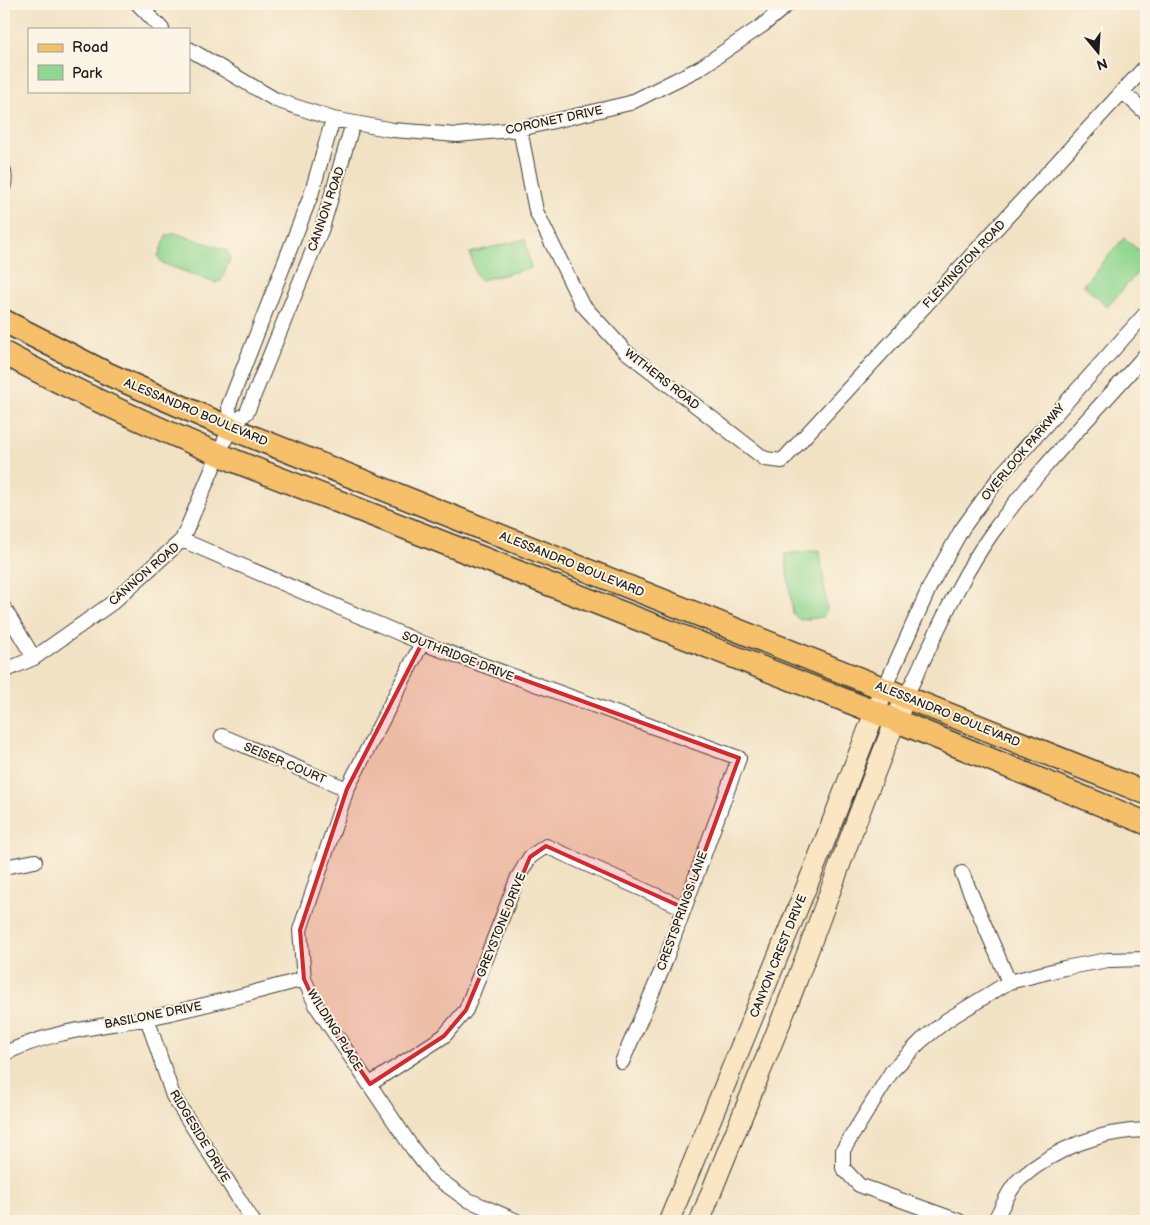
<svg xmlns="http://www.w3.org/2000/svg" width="1150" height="1225" viewBox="0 0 1150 1225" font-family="'Balsamiq Sans',sans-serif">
  <rect width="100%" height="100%" fill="#fcf5e5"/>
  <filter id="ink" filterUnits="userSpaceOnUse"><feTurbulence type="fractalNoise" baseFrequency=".02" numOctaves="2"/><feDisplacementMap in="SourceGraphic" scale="10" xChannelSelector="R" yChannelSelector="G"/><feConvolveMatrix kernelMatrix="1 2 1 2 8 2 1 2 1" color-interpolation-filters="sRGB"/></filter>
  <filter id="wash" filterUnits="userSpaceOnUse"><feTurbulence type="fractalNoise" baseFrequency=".0096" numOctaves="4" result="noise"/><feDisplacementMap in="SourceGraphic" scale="20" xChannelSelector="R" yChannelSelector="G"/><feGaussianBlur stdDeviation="1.12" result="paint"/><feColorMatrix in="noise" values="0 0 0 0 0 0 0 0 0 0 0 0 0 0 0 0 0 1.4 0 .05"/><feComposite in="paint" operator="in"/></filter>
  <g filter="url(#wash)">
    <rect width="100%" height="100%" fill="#f2e2c4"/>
    <path fill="#90d791" stroke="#567a56" d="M175 233 226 250 230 258 222 280 215 283 162 263 158 256 166 236Z
      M1124 238 1145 256V264L1107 307 1083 285Z
      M525 239 531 268 481 280 476 276 470 253Z
      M820 550 827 610 823 617 800 620 793 614 785 554Z"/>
  </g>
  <g filter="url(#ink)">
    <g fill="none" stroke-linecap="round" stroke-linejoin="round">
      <defs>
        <path id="lane" d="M4 161C9 173 10 182 4 195"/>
        <path id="street" d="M138 4 162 29
          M189 49 276 100 333 119 393 130 457 135 520 129 630 103 700 68 763 25 788 4
          M1123 92 1146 113
          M520 129 536 211 581 303 625 351 765 459 782 461 1146 66
          M230 428 247 412 322 228 353 123
          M182 540 422 643 739 758 661 972 622 1062
          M4 608 34 658
          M422 643 347 789 300 930 304 979 317 1007 413 1149 434 1176 466 1199 517 1221
          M4 671 34 658 112 603 182 540 230 428 229 405 311 195 333 119
          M884 689 931 584 962 529 1001 475 1146 313
          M905 698C933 642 956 583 992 533 1038 469 1095 413 1146 354
          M222 736 347 789
          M4 867 35 861
          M962 873 1009 982
          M147 1018 173 1096 253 1221
          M4 1054C49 1031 99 1027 148 1018 200 1007 252 993 304 979
          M370 1084 444 1036 466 1010 518 877 530 857 546 846 684 908
          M959 1221 859 1185 843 1168V1150L892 1071 921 1041 947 1020 1009 982 1064 968 1108 960 1146 959
          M994 1221C1002 1209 1009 1188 1020 1179 1055 1148 1100 1131 1146 1130"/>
        <path id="secondary" d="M669 1221 815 866 884 689
          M700 1221C730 1142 765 1064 795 985 832 889 865 792 905 698"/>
        <path id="primary" d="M4 321 108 374 230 428 1146 793
          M4 353C79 394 157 428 235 461L875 712 1146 823"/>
      </defs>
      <use href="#lane" stroke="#3c3a35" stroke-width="9"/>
      <use href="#street" stroke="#3c3a35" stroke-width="16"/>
      <use href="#secondary" stroke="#3c3a35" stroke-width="22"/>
      <use href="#primary" stroke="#3c3a35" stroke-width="25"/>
      <use href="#lane" stroke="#fff" stroke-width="7"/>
      <use href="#street" stroke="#fff" stroke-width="14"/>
      <use href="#secondary" stroke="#fbe6c4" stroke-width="20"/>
      <use href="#primary" stroke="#f6c06b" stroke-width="22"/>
    </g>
  </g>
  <path fill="#d62828" fill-opacity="0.2" stroke="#d62828" stroke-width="4" stroke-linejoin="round" d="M422 643 739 758 684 908 546 846 530 857 466 1010 444 1036 370 1084 317 1007 304 979 300 930 347 789Z"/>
  <g text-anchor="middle" stroke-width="4" stroke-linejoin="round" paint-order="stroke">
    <g font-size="12" fill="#1c1c1c" stroke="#fcf5e5">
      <text transform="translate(554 120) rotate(-12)" y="4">CORONET DRIVE</text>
      <text transform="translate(326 209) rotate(-71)" y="4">CANNON ROAD</text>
      <text transform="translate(964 264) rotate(-47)" y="4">FLEMINGTON ROAD</text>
      <text transform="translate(662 379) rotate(38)" y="4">WITHERS ROAD</text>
      <text transform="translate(196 412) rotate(23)" y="4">ALESSANDRO BOULEVARD</text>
      <text transform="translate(1023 452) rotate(-50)" y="4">OVERLOOK PARKWAY</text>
      <text transform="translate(572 564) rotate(22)" y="4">ALESSANDRO BOULEVARD</text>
      <text transform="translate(144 574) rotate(-41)" y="4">CANNON ROAD</text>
      <text transform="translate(458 656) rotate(21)" y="4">SOUTHRIDGE DRIVE</text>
      <text transform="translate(948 714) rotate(22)" y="4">ALESSANDRO BOULEVARD</text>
      <text transform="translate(285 763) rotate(23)" y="4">SEISER COURT</text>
      <text transform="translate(682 911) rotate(-70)" y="4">CRESTSPRINGS LANE</text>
      <text transform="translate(501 925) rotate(-68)" y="4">GREYSTONE DRIVE</text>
      <text transform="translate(778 956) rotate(-68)" y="4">CANYON CREST DRIVE</text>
      <text transform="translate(153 1015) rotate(-11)" y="4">BASILONE DRIVE</text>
      <text transform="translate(335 1030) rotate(58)" y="4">WILDING PLACE</text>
      <text transform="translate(200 1136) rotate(59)" y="4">RIDGESIDE DRIVE</text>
    </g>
  </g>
  <rect width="1150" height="1225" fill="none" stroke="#fcf5e5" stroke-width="20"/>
  <rect x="28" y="28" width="162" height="65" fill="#fcf5e5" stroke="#a29e95"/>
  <rect x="38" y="44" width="25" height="8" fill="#f6c06b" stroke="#a29e95"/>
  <text x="72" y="52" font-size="15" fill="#1c1c1c">Road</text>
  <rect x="38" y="65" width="25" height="15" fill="#90d791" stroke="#a29e95"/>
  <text x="72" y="78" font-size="15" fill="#1c1c1c">Park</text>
  <g transform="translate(1098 52) rotate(162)" stroke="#fcf5e5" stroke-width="4" paint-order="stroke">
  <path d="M0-4L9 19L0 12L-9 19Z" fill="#1c1c1c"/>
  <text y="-8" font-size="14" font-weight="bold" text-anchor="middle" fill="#1c1c1c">N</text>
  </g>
</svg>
